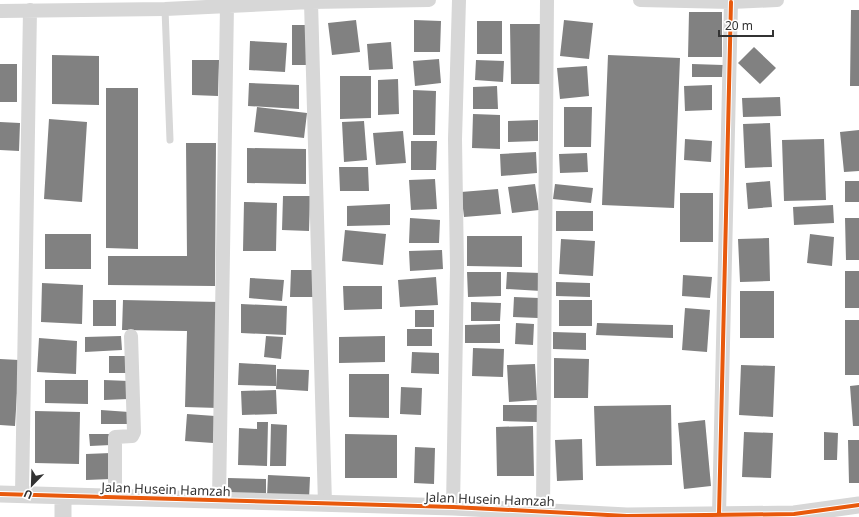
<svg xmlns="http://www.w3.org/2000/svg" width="859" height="517" viewBox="0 0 859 517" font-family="'Noto Sans',sans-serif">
  <rect width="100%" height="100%" fill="#fff"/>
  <path fill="#818181" d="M851 10H859V86H850Z
    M689 12H722V57H688Z
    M356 20 360 52 332 55 328 23Z
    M414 20 441 21 440 52H414Z
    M564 20 593 23 589 59 560 56Z
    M477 21H502V54H477Z
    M510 24H542L543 84H511Z
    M292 25H311V65H292Z
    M250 41 287 43 285 72 249 70Z
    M391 42 393 69 369 70 367 44Z
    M754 47 776 68 760 84 738 63Z
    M52 55 99 56V105L52 104Z
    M608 55 680 58 674 208 602 205Z
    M439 59 441 83 415 86 413 61Z
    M192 60H219L218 96 192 95Z
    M476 60 504 61 503 82 475 80Z
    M0 64H17V102H0Z
    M692 64 723 65 722 77H692Z
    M587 66 589 96 560 99 557 68Z
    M340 76H371V118L340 119Z
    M398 79 399 114 378 115V80Z
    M249 83 299 85V109L248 106Z
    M712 85V110L685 111 684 86Z
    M497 86 498 109H473V87Z
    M106 88H138V249L106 248Z
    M413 90 436 91 435 135H413Z
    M780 97 781 116 743 117 742 98Z
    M257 107 307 113 304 138 254 132Z
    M564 107H592L591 147H564Z
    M473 114 500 115V149L472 148Z
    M49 119 87 122 82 202 44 199Z
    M538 120V141L508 142V121Z
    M364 121 367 160 344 162 342 122Z
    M0 122 20 123 19 151 0 150Z
    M770 123 772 167 745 168 743 124Z
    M859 130V171L844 172 840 132Z
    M403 131 406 163 376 165 373 133Z
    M685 139 712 141 711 162 684 160Z
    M824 139 826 200 784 201 782 140Z
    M411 141H437L436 170H411Z
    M186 143H216L215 286 108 285V256H187Z
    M247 148 306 149V184L247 183Z
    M536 152 537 173 501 176 500 154Z
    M587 153 588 172 560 173 559 154Z
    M339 167H368L369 191H340Z
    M435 179 437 209 411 210 409 180Z
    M770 181 772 207 748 209 746 183Z
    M845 181H859V202H845Z
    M535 184 539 210 512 213 508 187Z
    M555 184 593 188 591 203 553 199Z
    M498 189 501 214 464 217 461 192Z
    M680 193H713V242H680Z
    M283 196H310L309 231 282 230Z
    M244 202 277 203 276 251H243Z
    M390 204V225L347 226V206Z
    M833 205 834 223 794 225 793 207Z
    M556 211H593V231H556Z
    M410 218 440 220 439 243H409Z
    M845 218H859V260H846Z
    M345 230 386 234 383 265 342 261Z
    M45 234H91V269H45Z
    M810 234 834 237 832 266 807 263Z
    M467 236H522V267L467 266Z
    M769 238 770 281 740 282 738 239Z
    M561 239 595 241 593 276 559 274Z
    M442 250 443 269 410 271 409 251Z
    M291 270H313V297H290Z
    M845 271H859V308H845Z
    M467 272H501V296L468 297Z
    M507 272 541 273V291L506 289Z
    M683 275 712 277 710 298 682 296Z
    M436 277 438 305 400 307 398 280Z
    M250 278 284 280 282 301 249 298Z
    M556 282 590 283V297L556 296Z
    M42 283 83 285 82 324 41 322Z
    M343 286H382V309L344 310Z
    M740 291H774V338H740Z
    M514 297 539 298 538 318 513 317Z
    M93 300H116V326H93Z
    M123 300 220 302 218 408 185 407 187 331 122 330Z
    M559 300H592V326H559Z
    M471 302 501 303 500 321H471Z
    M241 304 287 306 286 335 241 333Z
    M685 308 710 310 707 352 682 350Z
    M415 310H434V327H415Z
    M845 320H859V375H845Z
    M516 323 534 324 533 345 515 344Z
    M597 323 673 325V338L596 335Z
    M500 324V343H465V325Z
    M407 329H432V346H407Z
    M553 332 586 333V350L553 349Z
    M121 336 122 350 85 352V337Z
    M266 336 283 337 281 359 264 357Z
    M385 336V362L339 363V337Z
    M39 338 77 341 76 374 37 372Z
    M473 348 504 349 503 377 472 376Z
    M412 352 439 353V374L411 373Z
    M109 356H129V373H109Z
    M554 358 589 359 588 398H554Z
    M0 359 19 360 15 426 0 425Z
    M239 363 276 365V386L238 385Z
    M535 364 537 400 509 402 507 365Z
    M741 365 775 366 773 417 739 415Z
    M277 369 309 370 308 391 276 389Z
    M349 374H389V418L349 417Z
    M45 380H88V404L45 403Z
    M104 380 129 381 128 399 104 400Z
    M859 385V426H853L850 386Z
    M401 387 422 388 421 415 400 414Z
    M276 390 277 414 242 415 241 391Z
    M503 405H538L537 422 503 421Z
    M671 405 672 465 596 466 594 406Z
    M101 410 129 412 130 424H101Z
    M35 411 80 412 79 464 35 463Z
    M187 414 215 416 213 443 185 441Z
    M705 420 711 486 684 489 678 423Z
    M257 422H268L267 466 238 465 239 428 257 429Z
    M271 424 287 425 286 466H270Z
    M533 426 534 476H497L496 427Z
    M744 432 773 433 771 478 742 477Z
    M824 432 838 433 837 460H824Z
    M89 434H112L111 445 90 446Z
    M345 434 397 435V478H345Z
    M582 439 583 480 557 481 555 440Z
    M848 440H859V483H849Z
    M415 447 435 448 434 484 414 483Z
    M111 453V479L86 480V454Z
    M268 475 310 477 309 499 267 497Z
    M228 478 266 479V498H228Z"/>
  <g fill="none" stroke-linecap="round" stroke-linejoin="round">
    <path stroke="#d7d7d7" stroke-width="7" d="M165 9 170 140"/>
    <path stroke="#d7d7d7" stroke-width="14" d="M640 0 731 2 777 0
      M311 2 325 504
      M0 11 165 9 311 2 429 0
      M22 494 30 10
      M115 497V437L132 436 134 432 131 336
      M219 500 227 5
      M453 507 457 268 455 139 459 0
      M543 511 547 0
      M719 514 731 2"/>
    <path stroke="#d7d7d7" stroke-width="17" d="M0 494 453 507 627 516 794 514 859 505
      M63 496V517"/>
    <defs>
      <path id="cycleway" d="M0 494 453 507 627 516 794 514 859 505
        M719 514 731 2"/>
    </defs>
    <use href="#cycleway" stroke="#fff" stroke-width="6"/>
    <use href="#cycleway" stroke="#e8590c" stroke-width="4"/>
  </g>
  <g text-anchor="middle" stroke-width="4" stroke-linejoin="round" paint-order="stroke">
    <g font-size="13" fill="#333" stroke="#fff">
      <text transform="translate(166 489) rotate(2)" y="5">Jalan Husein Hamzah</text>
      <text transform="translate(490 499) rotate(2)" y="5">Jalan Husein Hamzah</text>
    </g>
  </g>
  <g transform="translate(32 485) rotate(203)" stroke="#ffffff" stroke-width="3" paint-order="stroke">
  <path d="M0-3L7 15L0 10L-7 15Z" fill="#333333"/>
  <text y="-6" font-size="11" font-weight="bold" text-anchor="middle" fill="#333333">U</text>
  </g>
  <path d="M719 30v6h54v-6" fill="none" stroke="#333333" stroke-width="2"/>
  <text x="725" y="30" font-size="12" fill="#333333" stroke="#ffffff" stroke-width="3" paint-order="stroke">20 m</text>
</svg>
